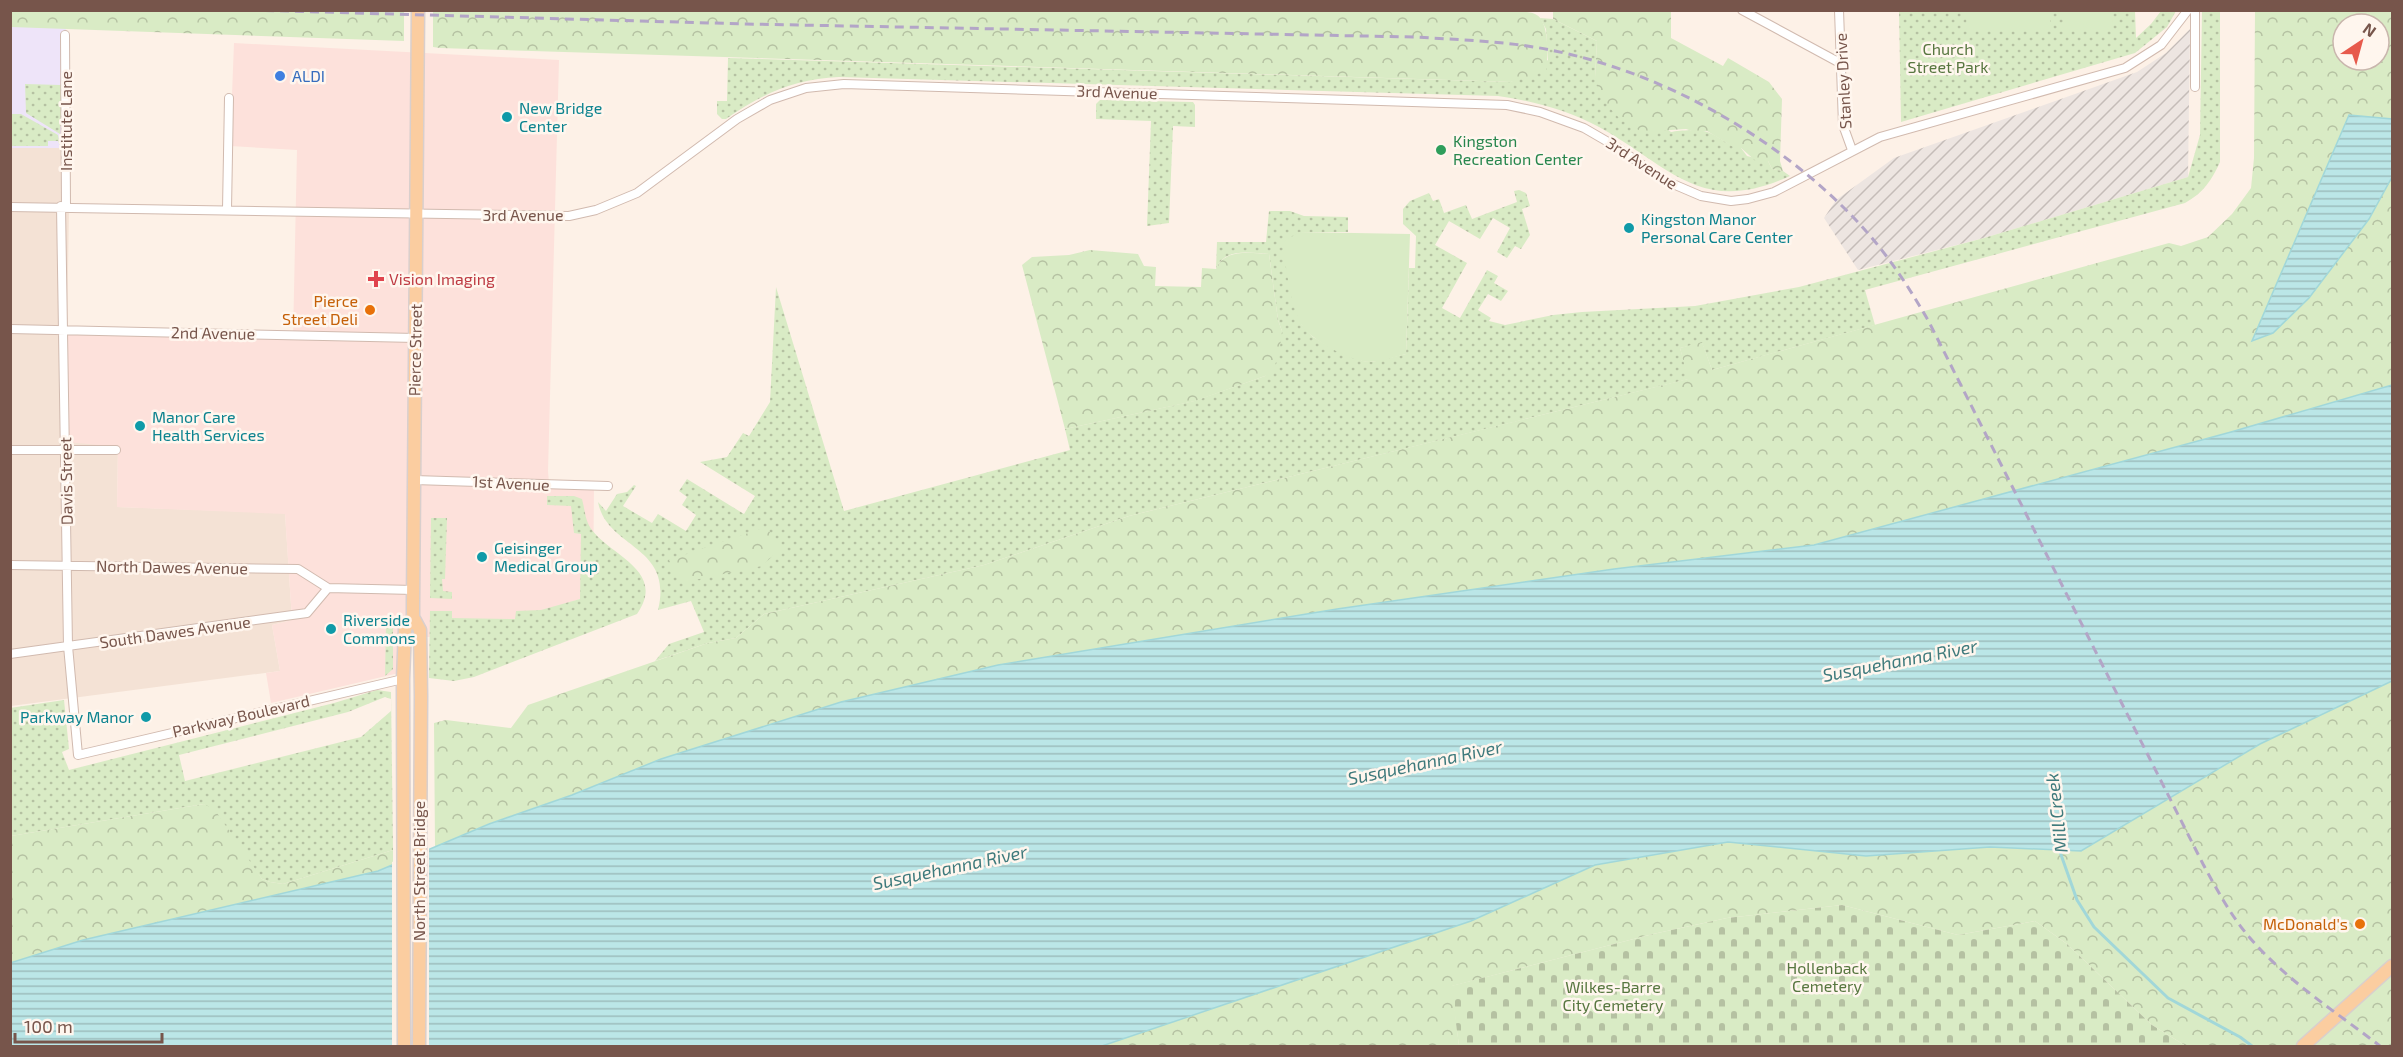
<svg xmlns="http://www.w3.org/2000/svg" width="2403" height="1057" viewBox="0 0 2403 1057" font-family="'Exo 2',sans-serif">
  <defs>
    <pattern id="industrial-furrows" width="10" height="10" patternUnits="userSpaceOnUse" patternTransform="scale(1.5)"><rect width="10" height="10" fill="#ede5e1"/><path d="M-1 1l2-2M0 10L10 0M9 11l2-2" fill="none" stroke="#c5bcb8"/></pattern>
    <pattern id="grass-dots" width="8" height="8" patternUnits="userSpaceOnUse" patternTransform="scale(1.5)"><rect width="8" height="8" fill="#d9ebc5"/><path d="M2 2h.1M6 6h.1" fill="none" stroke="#b5c1a2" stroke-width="1.8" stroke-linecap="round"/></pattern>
    <pattern id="forest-crowns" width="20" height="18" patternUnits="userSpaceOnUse" patternTransform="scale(1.5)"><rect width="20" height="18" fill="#d9ebc5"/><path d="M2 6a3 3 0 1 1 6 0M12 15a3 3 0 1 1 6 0" fill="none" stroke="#b5c1a2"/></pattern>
    <pattern id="cemetery-stones" width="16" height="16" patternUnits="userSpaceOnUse" patternTransform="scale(1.5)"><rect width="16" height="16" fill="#d9ebc5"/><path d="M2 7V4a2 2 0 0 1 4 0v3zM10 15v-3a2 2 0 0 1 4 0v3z" fill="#b5c1a2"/></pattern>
    <pattern id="water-rules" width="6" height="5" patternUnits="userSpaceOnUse" patternTransform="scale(1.5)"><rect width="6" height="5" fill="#bbe6e7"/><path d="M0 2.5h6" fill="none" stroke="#9dbdbd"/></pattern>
  </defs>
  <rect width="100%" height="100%" fill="#fdf1e7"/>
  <path fill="#f4e2d5" d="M10 146 70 148 67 333 118 447 117 507 285 513 292 620 272 625 280 671 11 706Z"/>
  <path fill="#fde1db" d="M234 43 559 60 548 471 549 483 594 485 593 595 464 636 428 637 399 633V673L271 703 266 673 280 671 272 625 292 620 285 514 117 507 118 447 68 442 67 333 293 338 297 150 230 146Z"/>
  <path fill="url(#industrial-furrows)" d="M2190 29 2188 177 1984 238 1858 270 1824 218 1836 200 1894 158 2137 72 2166 53Z"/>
  <path fill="#eee4f9" d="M11 11 66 12 64 148H11Z"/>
  <path fill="url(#grass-dots)" fill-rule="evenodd" d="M1899 11H2135L2136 38 2151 24 2161 11H2176L2167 27 2135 53 1901 122Z
    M2202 11H2220V162C2212 180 2203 193 2185 203L1865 290 1875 325 1712 370 1702 343 1680 348 1689 379 1129 516 984 565 764 614 736 638 708 643 655 661 669 644 704 632 691 601 658 610C674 545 607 549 598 502L606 511 617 494 627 492 634 485 636 486 623 506 652 523 658 514 686 531 696 515 682 505 687 497 679 491 687 479 744 514 755 496 700 462 727 457 743 433 749 436 770 402 776 287 844 511 1070 450 1065 429 1194 401 1265 376 1282 331 1278 320 1269 254C1250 253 1225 247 1216 269L1217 242H1266L1269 211H1290L1304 216 1348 217V232H1299L1290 286 1302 325 1313 337 1335 350 1363 361 1372 362 1406 354 1409 268H1415L1416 236 1403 224V209L1410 201 1429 193 1433 201 1439 199 1444 213 1466 205 1472 219 1517 202 1514 191 1519 190 1526 193 1530 206 1522 209 1530 235 1521 249 1515 246 1507 258 1497 252 1510 228 1493 218 1480 239 1449 221 1435 245 1467 263 1442 308 1460 318 1487 270 1498 276 1494 283 1508 291 1501 301 1488 294 1478 310 1491 318 1489 321 1505 325 1553 315 1582 312 1695 306 1799 287 1984 238 2188 177 2200 135Z
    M1540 18 1553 19 1597 41 1595 77 1671 132C1680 130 1701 129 1710 133 1720 137 1730 147 1741 148L1747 156 1768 161 1772 169 1783 171 1790 176C1701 217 1671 167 1599 127 1568 110 1533 101 1498 96L839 77C795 79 761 94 726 119H722L717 114V101H727L728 58 1511 82 1548 60 1546 29Z
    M25 84 61 85 62 126H60V134L26 113Z
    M1100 100 1193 102 1195 105V127L1173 126 1169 223 1147 226 1151 121 1096 119V104Z
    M11 114H21L58 135 60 146 58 141H48V146H11Z
    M547 496H574L582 499C585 510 585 521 592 530 611 556 667 571 637 614L474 677 454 681 429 678 430 611H452V618L515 619 516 611 541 610 580 599 581 534 574 533 571 506 547 505Z
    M431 518H447L445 579H442L443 591 452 592V599L430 598Z
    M386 624 393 625V669L385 676Z
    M377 690 391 692 393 850 283 884 270 882 262 879 204 804 11 836 10 708 64 700 69 749 62 752 69 770 334 703ZM385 697 391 699V711L361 737 185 781 179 755 348 712Z"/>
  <path fill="url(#forest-crowns)" fill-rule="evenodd" d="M11 10 404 11V41L11 27Z
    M433 11 1507 10C1515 12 1527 11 1535 14 1550 20 1548 58 1546 71L1511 82 440 48 433 47Z
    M1553 11H1671V38L1723 66 1728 58 1769 82 1782 99 1780 161 1783 171 1772 169 1768 161 1757 162 1741 148H1735L1707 131 1698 133 1686 129 1642 132 1620 119 1608 106 1597 87 1595 77 1597 41 1553 19Z
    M2255 11H2392V119L2349 115 2369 219 2392 177V385L2231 432 1814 545 1614 569 1337 609 841 702 661 759 572 795 488 824 435 847 434 723 446 720 511 728 528 705 708 643 736 638 764 614 984 565 1129 516 1688 379 1680 348 1702 342 1712 370 2169 243 2181 246 2208 237 2232 214 2251 188 2254 158ZM2343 24H2379V60H2343Z
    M1090 250 1138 254 1144 266 1156 267 1155 286 1201 287 1202 268 1216 269C1225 248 1250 253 1269 254L1278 320 1282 331 1279 355 1274 367 1265 376 1195 401 1065 429 1022 265 1032 257 1069 255Z
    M766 527 781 548 762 566 680 583 669 560Z
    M2392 681V1046H2186L2152 1025 2067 944 2035 921 1958 935 1842 905 1727 918 1653 934 1452 986 1459 1046H1102L1471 921 1595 865 1728 842 1866 856 1990 847 2081 851 2260 744Z
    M204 804 215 810 262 879 270 882 283 884 393 850V865L378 871 83 940 11 963V836Z"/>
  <path fill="url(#cemetery-stones)" d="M1842 905 1958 935 2035 921 2067 944 2152 1025 2186 1046H1459L1451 986 1653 934 1727 918Z"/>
  <path fill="#d9ebc5" d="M1966 11H2050V31H1967Z
    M2063 11H2112L2113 31H2063Z
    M1299 232 1410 234 1406 354C1394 357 1381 362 1369 362 1351 361 1310 340 1301 324 1289 300 1287 269 1282 243Z"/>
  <path fill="url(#water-rules)" stroke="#a1d7d9" stroke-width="1.5" d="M2349 115 2392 119V177L2369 219 2309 298 2273 333 2252 341Z
    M2392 385V681L2260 744 2081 851 1990 847 1866 856 1728 842 1595 865 1471 921 1102 1046H11L10 963 83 940 378 871 489 824 572 795 661 759 841 702 998 665 1337 609 1614 569 1814 545 2231 432Z"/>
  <path fill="#fdf1e7" d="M429 846V1046H392V862Z"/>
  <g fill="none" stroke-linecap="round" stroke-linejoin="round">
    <path stroke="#a1d7d9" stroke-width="3" d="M2059 849 2077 900 2094 927 2168 998 2240 1037 2252 1046"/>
    <defs>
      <path id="minor" d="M1742 10 1840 63
        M1839 10 1843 125 1852 150
        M65 35 66 207
        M2195 87V10
        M61 206 68 646 78 755 403 679
        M10 207 569 216 596 210 637 193 737 119 770 100 806 88 844 84 1507 105 1540 112 1584 128 1615 146 1666 181 1701 196 1731 201 1748 199 1774 192 1880 137 2125 68 2161 45 2188 10
        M227 209 229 98
        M10 329 416 338
        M10 450H116
        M414 480 608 486
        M10 565 298 569 328 588
        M328 588 414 590
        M10 654 307 613 328 588"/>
      <path id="primary" d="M413 617 420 630 421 696 419 1046
        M404 1046 403 679 405 629 413 617V604L418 10
        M2303 1046 2392 966"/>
    </defs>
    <use href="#minor" stroke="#d1baaf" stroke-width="10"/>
    <use href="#primary" stroke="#d9cfcd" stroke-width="15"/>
    <use href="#minor" stroke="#fff" stroke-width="8"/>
    <use href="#primary" stroke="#fbcda0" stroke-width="12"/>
    <path stroke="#b3a5c7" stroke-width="3" stroke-dasharray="9 6" stroke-linecap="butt" d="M250 10 746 24 1415 37C1462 40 1509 41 1555 51 1666 74 1776 137 1854 218 1884 249 1908 285 1929 322L2203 864C2217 890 2231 916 2250 938 2286 980 2336 1012 2380 1046"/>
  </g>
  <circle fill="#3f7fe0" stroke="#fff6ee" stroke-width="2" cx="280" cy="76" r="6"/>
  <g fill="#0f9aa8" stroke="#fff6ee" stroke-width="2">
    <circle cx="507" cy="117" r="6"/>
    <circle cx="1629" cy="228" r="6"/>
    <circle cx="140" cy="426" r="6"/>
    <circle cx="482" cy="557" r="6"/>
    <circle cx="331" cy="629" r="6"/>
    <circle cx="146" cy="717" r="6"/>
  </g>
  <circle fill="#2e9e5b" stroke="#fff6ee" stroke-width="2" cx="1441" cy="150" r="6"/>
  <path fill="#e0444e" stroke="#fff6ee" stroke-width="2" d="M373 270h6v6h6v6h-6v6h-6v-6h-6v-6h6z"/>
  <g fill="#e8710a" stroke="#fff6ee" stroke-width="2">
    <circle cx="370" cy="310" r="6"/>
    <circle cx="2360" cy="924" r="6"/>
  </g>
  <g text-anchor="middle" stroke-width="5" stroke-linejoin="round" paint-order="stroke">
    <g font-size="16" fill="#587740" stroke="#fff6ee">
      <text x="1948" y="55">Church<tspan x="1948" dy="18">Street Park</tspan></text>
      <text x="1827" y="974">Hollenback<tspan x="1827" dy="18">Cemetery</tspan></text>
      <text x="1613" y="993">Wilkes-Barre<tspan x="1613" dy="18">City Cemetery</tspan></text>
    </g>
    <g font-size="16" fill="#366cbe" stroke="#fff6ee" text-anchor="start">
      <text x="292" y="82">ALDI</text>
    </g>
    <g font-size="16" fill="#77554b" stroke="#fff6ee">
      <text transform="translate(1843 81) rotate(-93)" y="6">Stanley Drive</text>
      <text transform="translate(1117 92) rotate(2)" y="6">3rd Avenue</text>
      <text transform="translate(66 121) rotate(-90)" y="6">Institute Lane</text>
      <text transform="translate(1642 163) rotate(33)" y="6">3rd Avenue</text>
      <text x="523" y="221">3rd Avenue</text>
      <text transform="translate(213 333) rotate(1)" y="6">2nd Avenue</text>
      <text transform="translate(415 350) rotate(-89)" y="6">Pierce Street</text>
      <text transform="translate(66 481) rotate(-91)" y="6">Davis Street</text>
      <text transform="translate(511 483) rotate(3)" y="6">1st Avenue</text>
      <text transform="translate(172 567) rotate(1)" y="6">North Dawes Avenue</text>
      <text transform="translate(175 632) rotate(-8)" y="6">South Dawes Avenue</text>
      <text transform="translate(241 716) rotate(-13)" y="6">Parkway Boulevard</text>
      <text transform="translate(419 871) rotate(-90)" y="6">North Street Bridge</text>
    </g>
    <g font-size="16" fill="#0d838f" stroke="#fff6ee" text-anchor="start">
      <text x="519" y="114">New Bridge<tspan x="519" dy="18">Center</tspan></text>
      <text x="1641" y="225">Kingston Manor<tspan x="1641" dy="18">Personal Care Center</tspan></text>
      <text x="152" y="423">Manor Care<tspan x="152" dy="18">Health Services</tspan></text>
      <text x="494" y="554">Geisinger<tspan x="494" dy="18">Medical Group</tspan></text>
      <text x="343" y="626">Riverside<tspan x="343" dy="18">Commons</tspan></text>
      <text x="134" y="723" text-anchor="end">Parkway Manor</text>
    </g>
    <g font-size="16" fill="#27864d" stroke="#fff6ee" text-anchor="start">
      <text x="1453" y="147">Kingston<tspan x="1453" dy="18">Recreation Center</tspan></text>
    </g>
    <g font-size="16" fill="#be3a42" stroke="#fff6ee" text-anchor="start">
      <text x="389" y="285">Vision Imaging</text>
    </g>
    <g font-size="16" fill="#c56008" stroke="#fff6ee" text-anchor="end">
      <text x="358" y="307">Pierce<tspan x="358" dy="18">Street Deli</tspan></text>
      <text x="2348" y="930">McDonald's</text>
    </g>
    <g font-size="18" font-style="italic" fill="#3e7a7c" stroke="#fff6ee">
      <text transform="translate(1900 661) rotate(-11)" y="6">Susquehanna River</text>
      <text transform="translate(1425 763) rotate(-12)" y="6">Susquehanna River</text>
      <text transform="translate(2057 813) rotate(-97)" y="6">Mill Creek</text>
      <text transform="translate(950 868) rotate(-12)" y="6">Susquehanna River</text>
    </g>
  </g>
  <rect width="2403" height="1057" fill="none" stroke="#77554b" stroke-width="24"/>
  <g transform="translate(2361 42) rotate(36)"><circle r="28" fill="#fff6ee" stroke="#c9b6ad" stroke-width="1.5"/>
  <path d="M0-4.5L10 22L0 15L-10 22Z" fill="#e75a4c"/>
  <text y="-9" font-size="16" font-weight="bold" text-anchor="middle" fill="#77554b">N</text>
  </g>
  <path d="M15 1033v9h147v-9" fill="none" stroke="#77554b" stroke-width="3"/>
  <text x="24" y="1033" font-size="18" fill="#77554b" stroke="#fff6ee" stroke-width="4.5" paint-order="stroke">100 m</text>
</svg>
